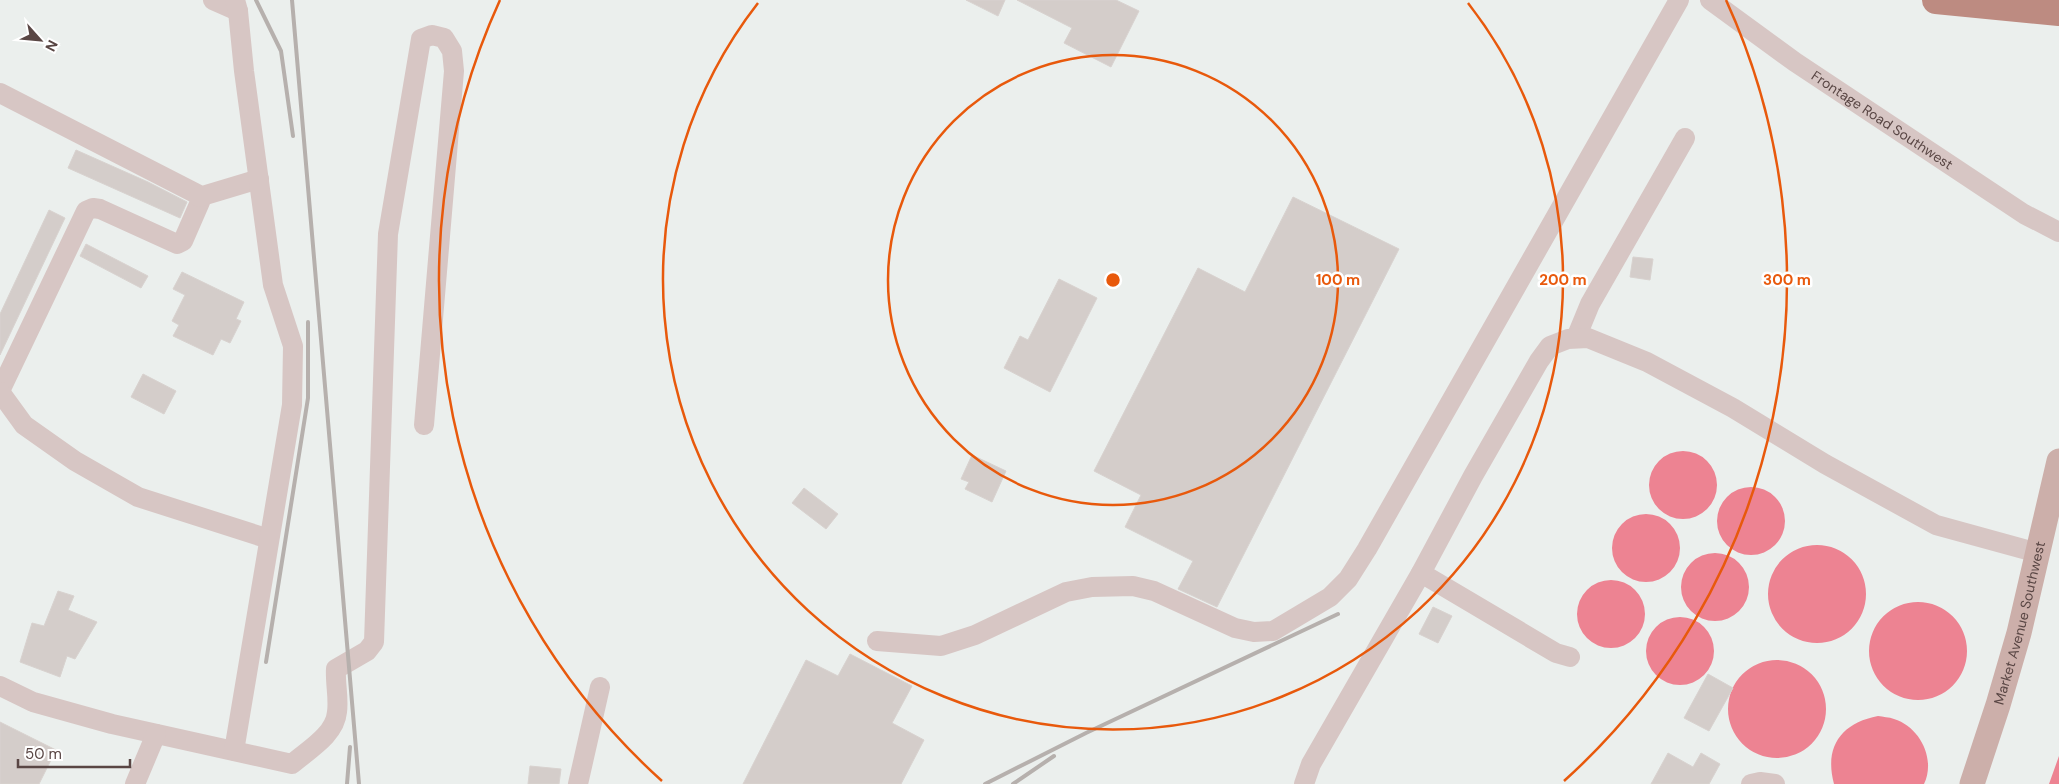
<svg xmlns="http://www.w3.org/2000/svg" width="2059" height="784" viewBox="0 0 2059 784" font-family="'DM Sans',sans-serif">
  <rect width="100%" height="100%" fill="#ebefed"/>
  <path fill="#ed8392" d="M1649 485a34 34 0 1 1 68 0a34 34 0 1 1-68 0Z
    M1717 521a34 34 0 1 1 68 0a34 34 0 1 1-68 0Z
    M1612 548a34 34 0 1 1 68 0a34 34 0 1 1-68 0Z
    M1768 594a49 49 0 1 1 98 0a49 49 0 1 1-98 0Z
    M1681 587a34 34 0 1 1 68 0a34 34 0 1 1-68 0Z
    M1577 614a34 34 0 1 1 68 0a34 34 0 1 1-68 0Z
    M1869 651a49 49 0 1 1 98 0a49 49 0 1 1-98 0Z
    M1646 651a34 34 0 1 1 68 0a34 34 0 1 1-68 0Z
    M1728 709a49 49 0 1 1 98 0a49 49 0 1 1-98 0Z
    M1878 716C1883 717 1889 717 1894 719 1920 727 1936 759 1924 784H1834C1824 747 1841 723 1878 716Z
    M2059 756V784H2049Z"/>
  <path fill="#d4cdca" stroke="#d8d2cf" d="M966 0H1005L998 16Z
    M1017 0H1116L1139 11 1111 67 1064 43 1072 28Z
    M76 150 148 182 187 202 180 218 68 168Z
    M1293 197 1399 249 1217 607 1178 589 1193 561 1125 527 1141 495 1094 471 1198 268 1245 292Z
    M49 210 65 218 0 355V314Z
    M86 244 148 276 141 288 80 256Z
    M1633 257 1653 259 1650 280 1630 277Z
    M182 272 244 302 236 319 241 321 230 343 221 339 213 355 173 336 179 325 172 321 185 295 173 289Z
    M1059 279 1097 298 1050 392 1004 368 1020 336 1028 340Z
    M143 374 176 391 164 414 131 397Z
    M972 455 1006 471 992 502 965 489 969 482 961 479Z
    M804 488 838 514 826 529 792 503Z
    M58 591 74 596 68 610 97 622 75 659 67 656 60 677 20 662 32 623 44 626Z
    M1433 607 1452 616 1438 643 1419 634Z
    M850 654 912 686 892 723 924 740 901 784H743L806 660 838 676Z
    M1708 674 1733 688 1709 731 1684 718Z
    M0 722 56 750 39 784H0Z
    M1668 753 1693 767 1701 753 1720 764 1709 784H1651Z
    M530 766 561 769 559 784H528Z"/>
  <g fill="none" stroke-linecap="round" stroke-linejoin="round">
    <g stroke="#d7c6c4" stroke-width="20">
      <path d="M213 0 238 11"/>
      <path id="s1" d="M1710 0 1795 62 2024 214 2059 232"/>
      <path d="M0 93 197 194 200 202 183 241 177 244 100 209 93 208 86 211 0 391"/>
      <path d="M199 197 259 179"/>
      <path d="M1576 338 1590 304 1685 138"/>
      <path d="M0 392 24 425 75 461 138 497 269 539"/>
      <path d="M1421 573 1556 653 1570 657"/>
      <path d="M877 641 941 646 975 635 1066 592 1092 587 1133 586 1154 591 1235 628 1254 632 1273 631 1330 597 1348 579 1367 549 1679 0"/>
      <path d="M0 686 33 702 112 724 292 764C308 750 335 735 337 712 339 698 335 683 336 669L367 651 374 642 388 234 421 39 432 35 444 38 452 51 454 71 424 425"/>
      <path d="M234 751 292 405 293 346 273 285 244 71 238 11 235 0"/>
      <path d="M135 784 156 734"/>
      <path d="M578 784 600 687"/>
      <path d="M1304 784 1311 764 1421 573 1473 476 1539 361 1550 346 1568 339 1588 338 1647 362 1733 408 1825 464 1936 525 2038 553"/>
      <path d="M1751 784 1760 782 1775 784"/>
    </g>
    <path stroke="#ccafaa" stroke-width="25" id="s2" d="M1972 784 1998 705 2019 633 2059 461"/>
    <path stroke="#bd8b81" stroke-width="28" d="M1936 0 2059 12"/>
    <path stroke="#b6b0ad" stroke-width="4" d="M256 0 281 51 293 136
      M292 0 359 784
      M266 662 308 398V322
      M347 784 350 747
      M985 784 1086 733 1338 614
      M1013 784 1054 756"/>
  </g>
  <g fill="none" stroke="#e8590c" stroke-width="2.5">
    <circle cx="1113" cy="280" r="225"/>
    <path d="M1468 3A450 450 0 1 1 758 3"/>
    <path d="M662 781A674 674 0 0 1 500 0M1726 0A674 674 0 0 1 1564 781"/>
  </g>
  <g text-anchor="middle" stroke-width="5" stroke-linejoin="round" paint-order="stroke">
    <g font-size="14" fill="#594644" stroke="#fff">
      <text dy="5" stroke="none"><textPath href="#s1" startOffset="210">Frontage Road Southwest</textPath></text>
      <text dy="5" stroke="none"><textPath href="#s2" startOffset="168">Market Avenue Southwest</textPath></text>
    </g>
  </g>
  <circle cx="1113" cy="280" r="8" fill="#e8590c" stroke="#fff" stroke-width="2.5"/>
  <g font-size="15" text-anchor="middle" font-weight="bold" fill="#e8590c" stroke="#fff" stroke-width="5" stroke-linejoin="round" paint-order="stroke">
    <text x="1338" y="285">100 m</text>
    <text x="1563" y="285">200 m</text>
    <text x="1787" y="285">300 m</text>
  </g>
  <g transform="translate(40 40) rotate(117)" stroke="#ffffff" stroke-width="4" paint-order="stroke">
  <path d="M0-4L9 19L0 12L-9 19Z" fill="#594644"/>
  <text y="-8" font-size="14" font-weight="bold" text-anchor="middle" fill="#594644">N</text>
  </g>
  <path d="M18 759v8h112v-8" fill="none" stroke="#594644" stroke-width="2.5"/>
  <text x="25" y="759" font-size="15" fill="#594644" stroke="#ffffff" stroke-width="4" paint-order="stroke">50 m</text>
</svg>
